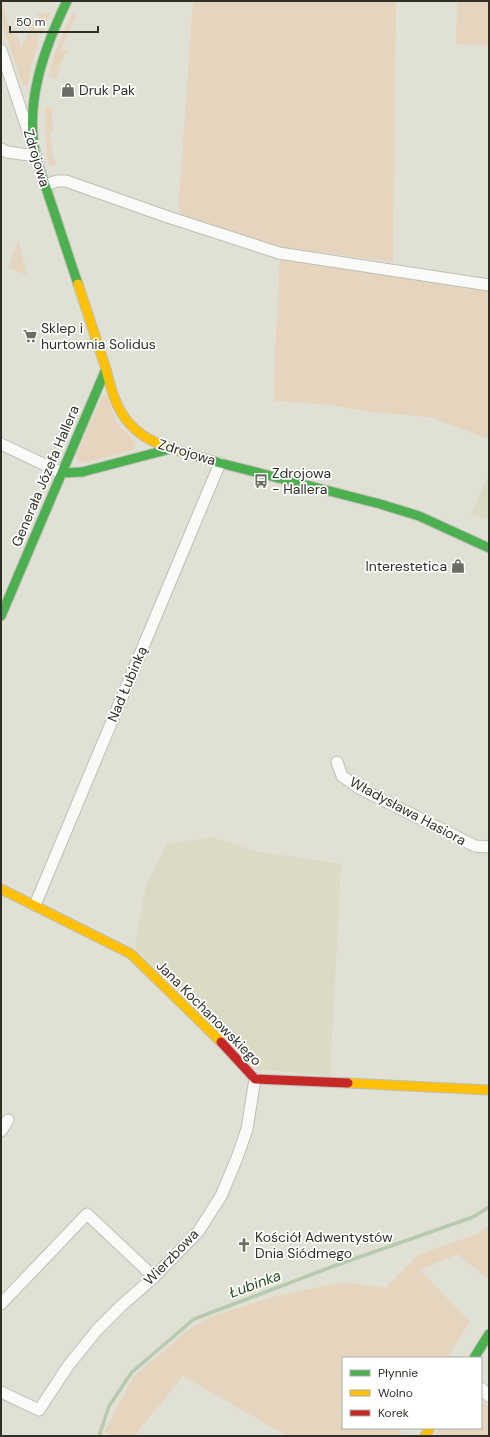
<svg xmlns="http://www.w3.org/2000/svg" width="490" height="1437" viewBox="0 0 490 1437" font-family="'DM Sans',sans-serif">
  <rect width="100%" height="100%" fill="#e0e0d4"/>
  <path fill="#dbdac5" d="M489 474V520L471 515Z
    M212 837 255 851 341 864 330 1076 256 1069 135 947 146 885 167 844Z"/>
  <path fill="#e6d5be" d="M1 1 11 32 17 36 21 48 33 22 39 40 32 63 28 85 23 86 1 21Z
    M193 1H396L393 262 279 247 180 218 179 200Z
    M457 1H489V46L456 44Z
    M51 13 40 37 36 21 38 14Z
    M72 14 76 15V19H74L61 50 69 51 63 57 56 79 48 77 56 49Z
    M45 107 52 108 53 133H50L49 137H50L53 158H55V166H49L47 157Z
    M18 241H19L27 275 8 268Z
    M280 258 489 290V439L430 417 371 412 330 405 274 401C274 353 278 306 280 258Z
    M103 395 108 397C111 406 113 415 118 424 124 432 134 437 135 446L133 450 85 463 78 460 76 455Z
    M489 1225V1280L458 1254 420 1270 470 1322 447 1358H343V1428H403L399 1436H287L183 1376 134 1436H116L104 1432 133 1377 188 1330 212 1316 280 1295 344 1282 385 1288 418 1255 479 1233Z
    M481 1400 489 1407V1436H434L439 1428H481Z"/>
  <g fill="none" stroke-linecap="round" stroke-linejoin="round">
    <path stroke="#b5caae" stroke-width="3.5" d="M99 1436 109 1406 132 1372 194 1319 334 1266 473 1217 489 1207"/>
    <defs>
      <path id="street" d="M1 50 29 134
        M1 149 7 152 36 156 34 150
        M45 185 57 181H66L168 217 279 253 489 285
        M1 444 62 473
        M337 762 342 776 359 788 475 846 489 847
        M35 905 220 463
        M1 1131 8 1120
        M1 1304 87 1214 154 1277
        M481 1388 489 1396
        M1 1392 39 1410 68 1366 97 1330 121 1306 154 1277 198 1232 221 1196 237 1158 247 1129 255 1079"/>
      <path id="fast" d="M67 1C44 48 24 104 36 156 39 170 45 184 49 197 59 226 68 255 78 284
        M182 452 220 463 380 504 419 516 489 548
        M62 473 82 472 170 449
        M1 616 106 369
        M474 1358 489 1334"/>
      <path id="slow" d="M78 284C87 311 96 339 105 366 110 384 115 408 129 423 144 440 160 445 182 452
        M1 889 131 954 221 1042
        M348 1083 489 1090
        M425 1436 430 1428"/>
      <path id="jam" d="M221 1042 255 1079 348 1083"/>
    </defs>
    <use href="#street" stroke="#bebeb5" stroke-width="13"/>
    <use href="#fast" stroke="#bebeb5" stroke-width="11"/>
    <use href="#slow" stroke="#bebeb5" stroke-width="11"/>
    <use href="#jam" stroke="#bebeb5" stroke-width="11"/>
    <use href="#street" stroke="#fafaf9" stroke-width="11"/>
    <use href="#fast" stroke="#4caf50" stroke-width="9"/>
    <use href="#slow" stroke="#ffc107" stroke-width="9"/>
    <use href="#jam" stroke="#c62828" stroke-width="9"/>
  </g>
  <defs>
    <symbol id="shop-bare" viewBox="-9 -9 18 18"><path d="M-5-2.5h2.3a2.7 3.5 0 0 1 5.4 0H5L5.5 6h-11ZM-1.5-2.5h3a1.5 2.3 0 0 0-3 0Z" fill="#6e6d64" stroke="#fff" stroke-width="2.5" paint-order="stroke"/></symbol>
    <symbol id="supermarket-bare" viewBox="-9 -9 18 18"><path d="M-6-5.5h2.5l.6 2H6L4.5 2H-2.5L-4.4-4H-6ZM-1.5 3.2a1.3 1.3 0 1 0 .1 0ZM3 3.2a1.3 1.3 0 1 0 .1 0Z" fill="#6e6d64" stroke="#fff" stroke-width="2.5" paint-order="stroke"/></symbol>
    <symbol id="bus-bare" viewBox="-9 -9 18 18"><path d="M-5-6H5V4H4V6H2V4H-2V6H-4V4H-5ZM-3.5-4V0h7V-4ZM-3.5 1.2v1.5H-2V1.2ZM2 1.2v1.5H3.5V1.2Z" fill="#6e6d64" stroke="#fff" stroke-width="2.5" paint-order="stroke"/></symbol>
    <symbol id="church-bare" viewBox="-9 -9 18 18"><path d="M-1.2-6h2.4v3.5h3.3v2.4h-3.3V6h-2.4V-.1h-3.3v-2.4h3.3Z" fill="#6e6d64" stroke="#fff" stroke-width="2.5" paint-order="stroke"/></symbol>
  </defs>
  <g fill-rule="evenodd">
    <use href="#shop-bare" x="58" y="80" width="20" height="20"/>
    <use href="#supermarket-bare" x="20" y="326" width="20" height="20"/>
    <use href="#bus-bare" x="251" y="471" width="20" height="20"/>
    <use href="#shop-bare" x="448" y="556" width="20" height="20"/>
    <use href="#church-bare" x="234" y="1235" width="20" height="20"/>
  </g>
  <g text-anchor="middle" stroke-width="3.5" stroke-linejoin="round" paint-order="stroke">
    <g font-size="14" fill="#302f27" stroke="#fff" text-anchor="start">
      <text x="79" y="95">Druk Pak</text>
      <text x="41" y="333">Sklep i<tspan x="41" dy="16">hurtownia Solidus</tspan></text>
      <text x="272" y="478">Zdrojowa<tspan x="272" dy="16">- Hallera</tspan></text>
      <text x="447" y="571" text-anchor="end">Interestetica</text>
      <text x="255" y="1242">Kościół Adwentystów<tspan x="255" dy="16">Dnia Siódmego</tspan></text>
    </g>
    <g font-size="14" fill="#302f27" stroke="#fff">
      <text transform="translate(37 158) rotate(73)" y="5">Zdrojowa</text>
      <text transform="translate(187 452) rotate(17)" y="5">Zdrojowa</text>
      <text transform="translate(45 476) rotate(-67)" y="5">Generała Józefa Hallera</text>
      <text transform="translate(127 684) rotate(-67)" y="5">Nad Łubinką</text>
      <text transform="translate(408 811) rotate(28)" y="5">Władysława Hasiora</text>
      <text transform="translate(209 1013) rotate(45)" y="5">Jana Kochanowskiego</text>
      <text transform="translate(171 1257) rotate(-46)" y="5">Wierzbowa</text>
    </g>
    <g font-size="15" font-style="italic" fill="#265022" stroke="#fff">
      <text transform="translate(255 1284) rotate(-20)" y="5">Łubinka</text>
    </g>
  </g>
  <rect width="490" height="1437" fill="none" stroke="#302f27" stroke-width="4"/>
  <rect x="342" y="1357" width="140" height="72" fill="#ffffff" stroke="#acaca9"/>
  <rect x="350" y="1370" width="20" height="6" fill="#4caf50" stroke="#acaca9"/>
  <text x="378" y="1377" font-size="12" fill="#302f27">Płynnie</text>
  <rect x="350" y="1390" width="20" height="6" fill="#ffc107" stroke="#acaca9"/>
  <text x="378" y="1397" font-size="12" fill="#302f27">Wolno</text>
  <rect x="350" y="1410" width="20" height="6" fill="#c62828" stroke="#acaca9"/>
  <text x="378" y="1417" font-size="12" fill="#302f27">Korek</text>
  <path d="M10 26v6h88v-6" fill="none" stroke="#302f27" stroke-width="2"/>
  <text x="16" y="26" font-size="12" fill="#302f27" stroke="#ffffff" stroke-width="3" paint-order="stroke">50 m</text>
</svg>
